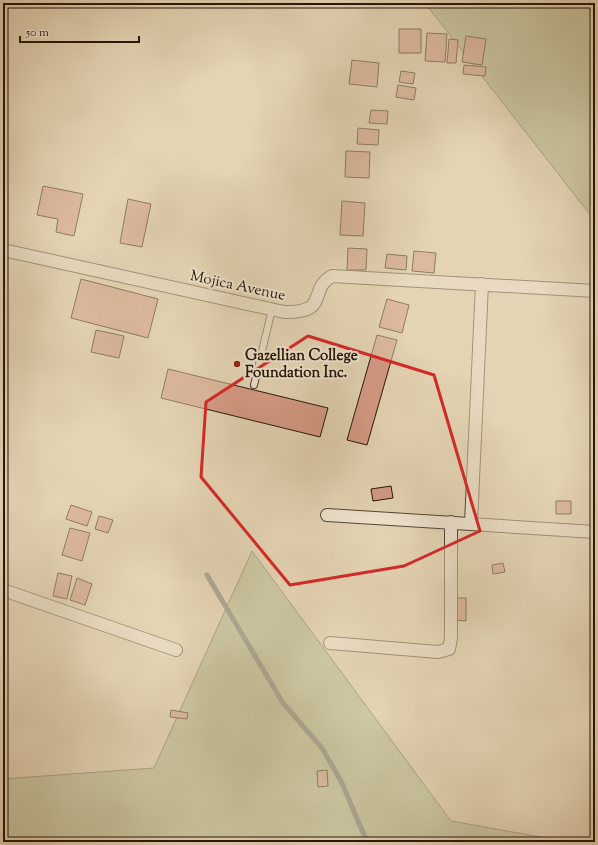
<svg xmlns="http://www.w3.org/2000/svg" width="598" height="845" viewBox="0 0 598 845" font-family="'Sorts Mill Goudy',serif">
  <rect width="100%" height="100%" fill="#e4d4b4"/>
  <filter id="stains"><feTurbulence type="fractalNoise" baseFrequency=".005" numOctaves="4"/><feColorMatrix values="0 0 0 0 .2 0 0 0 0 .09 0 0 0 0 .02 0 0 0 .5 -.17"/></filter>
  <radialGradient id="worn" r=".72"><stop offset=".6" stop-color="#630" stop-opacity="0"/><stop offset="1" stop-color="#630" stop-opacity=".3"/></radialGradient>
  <path fill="#b1bd90" stroke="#6b694c" d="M425 3H595V221Z
    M252 551 451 821 568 842H3V779L154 768Z"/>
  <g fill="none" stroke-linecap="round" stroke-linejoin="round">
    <path stroke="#68776c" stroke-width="5" d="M207 575 283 703 322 748 342 783 364 835 369 842"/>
  </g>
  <path fill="#d59b85" stroke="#251508" d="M399 29H421V53H399Z
    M427 33 447 34 445 62 425 61Z
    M466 36 486 39 482 65 462 62Z
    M449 39 458 40 456 63H447Z
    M352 60 379 63 377 87 349 84Z
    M464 65 486 67 485 76 463 74Z
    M401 71 415 73 413 84 399 82Z
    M398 85 416 88 414 100 396 97Z
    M371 110 388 111 387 124 369 123Z
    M358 128 379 130 378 145 357 144Z
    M346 151 370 152 369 178 345 177Z
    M43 186 83 194 74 236 56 232 58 219 37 215Z
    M128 199 151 204 142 247 120 243Z
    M342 201 365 203 363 236 340 235Z
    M348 248 367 249 366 270H347Z
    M414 251 436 253 434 273 412 271Z
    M387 254 407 256 406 270 385 268Z
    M81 279 158 299 148 338 71 318Z
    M387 299 409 305 402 333 379 327Z
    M96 330 124 336 119 358 91 352Z
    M377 335 397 340 367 445 347 440Z
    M168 369 328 408 320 437 161 398Z
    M391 486 393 498 373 501 371 489Z
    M556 501H571V514H556Z
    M71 505 92 512 87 526 66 519Z
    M99 516 113 520 108 533 95 529Z
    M70 528 90 533 82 561 62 555Z
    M503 563 505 572 493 574 492 565Z
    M58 573 72 576 67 599 53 596Z
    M77 578 92 584 85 605 70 600Z
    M455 598H466V621L454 620Z
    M171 710 188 713 187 719 170 717Z
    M327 770 328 786 318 787 317 771Z"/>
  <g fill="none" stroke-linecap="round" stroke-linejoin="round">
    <defs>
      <path id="lane" d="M254 385 272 309"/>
      <path id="street" d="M3 250 284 312C331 313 307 290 332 276L595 291
        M327 515 595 532
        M471 523 482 284
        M3 590 176 650
        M330 643 438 652 449 649 451 638V522"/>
    </defs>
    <use href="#lane" stroke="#554533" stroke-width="8"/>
    <use href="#street" stroke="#554533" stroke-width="14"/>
    <use href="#lane" stroke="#ede3ce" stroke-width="6"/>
    <use href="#street" stroke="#ede3ce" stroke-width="12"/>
  </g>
  <path d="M0 0H598V845H0ZM308 336 434 375 480 531 404 566 290 585 201 477 206 402Z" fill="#e4d4b4" fill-opacity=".55" fill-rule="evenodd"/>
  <path fill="none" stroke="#d62828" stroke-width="3" stroke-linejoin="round" d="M308 336 434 375 480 531 404 566 290 585 201 477 206 402Z"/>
  <circle fill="#8f2418" stroke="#ede3ce" stroke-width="1.5" cx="237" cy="364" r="4"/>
  <g text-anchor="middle" stroke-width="4" stroke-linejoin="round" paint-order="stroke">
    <g font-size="15" fill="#251508" stroke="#ede3ce">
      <text transform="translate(238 285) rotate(12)" y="5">Mojica Avenue</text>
    </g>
    <g font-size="15" font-weight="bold" fill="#251508" stroke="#ede3ce" text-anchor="start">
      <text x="245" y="360">Gazellian College<tspan x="245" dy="17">Foundation Inc.</tspan></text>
    </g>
  </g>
  <rect width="598" height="845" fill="none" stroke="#e4d4b4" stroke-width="16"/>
  <rect x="4" y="4" width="590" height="837" fill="none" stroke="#251508" stroke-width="2"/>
  <rect x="8" y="8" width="582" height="829" fill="none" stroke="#251508"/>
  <path d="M20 36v6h119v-6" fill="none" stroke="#251508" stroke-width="2"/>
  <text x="26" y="36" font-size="12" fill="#251508" stroke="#ede3ce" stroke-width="3" paint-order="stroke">50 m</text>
  <rect width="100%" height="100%" filter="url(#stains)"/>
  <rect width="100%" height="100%" fill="url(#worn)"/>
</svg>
